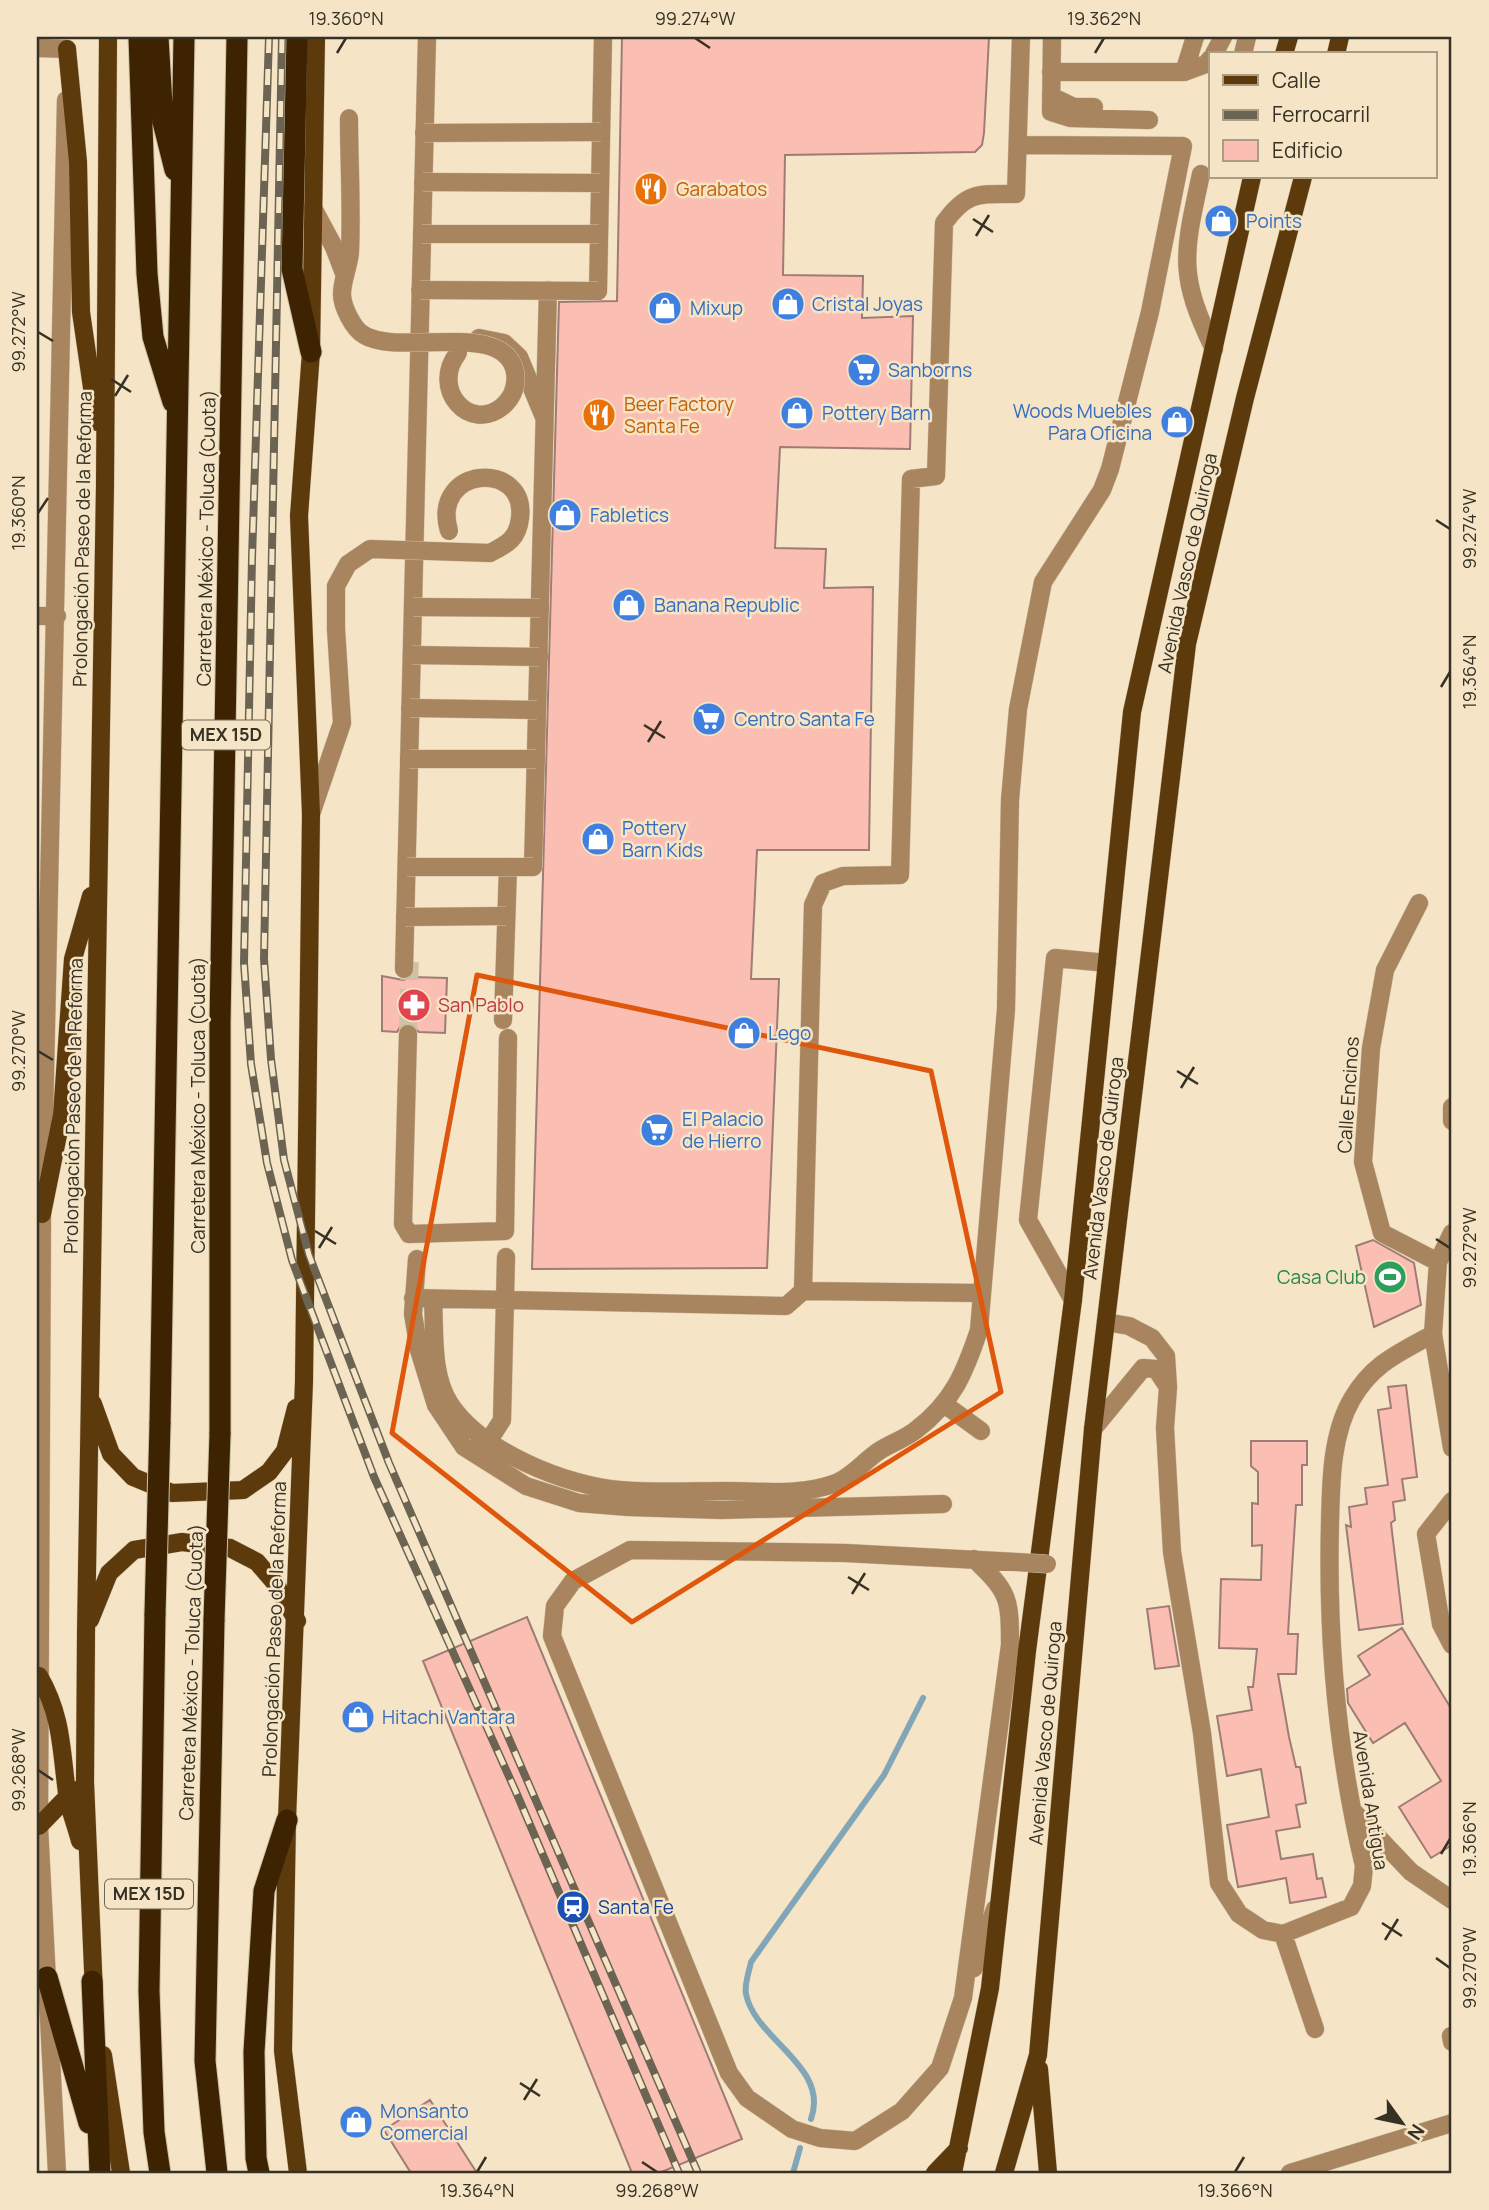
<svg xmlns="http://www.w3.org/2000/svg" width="1489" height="2210" viewBox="0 0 1489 2210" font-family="Manrope,sans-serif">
  <rect width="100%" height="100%" fill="#f5e5c6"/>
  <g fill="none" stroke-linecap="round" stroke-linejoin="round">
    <path stroke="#80a6b8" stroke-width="6" d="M811 2119C830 2066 755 2040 746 1994 744 1985 749 1972 751 1962L884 1775 923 1698
      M793 2173 800 2148"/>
  </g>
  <path fill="#fbbeb3" stroke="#9f7c75" stroke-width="2" d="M622 37H989L984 133 982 145 975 152 785 155 783 275 863 276 862 318 913 316 910 449 780 447 775 548 826 549 824 588 873 587 869 850H757L751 979H779L767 1268 532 1269 559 302 617 301Z
    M382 976 403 980 412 977 447 978 445 1033 419 1032 409 1023 402 1024 397 1032 382 1031Z
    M1373 1240 1414 1263 1421 1305 1374 1327 1356 1246Z
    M1406 1385 1417 1477 1402 1479 1405 1500 1393 1502 1395 1520 1391 1523 1403 1624 1359 1630 1346 1525 1351 1527 1349 1507 1367 1504 1365 1488 1388 1485 1378 1410 1391 1408 1388 1387Z
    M1251 1441H1307V1465H1302V1505H1296L1290 1601 1288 1634H1298L1296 1674H1278L1289 1737 1296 1767H1300L1306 1803 1296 1805 1300 1827 1276 1831 1281 1859 1313 1854 1317 1879 1322 1878 1326 1897 1290 1903 1286 1878 1238 1887 1227 1825 1269 1817 1261 1769 1227 1776 1217 1716 1252 1710 1248 1687H1253L1257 1649 1219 1648 1221 1579 1261 1580 1262 1545 1252 1546V1503L1258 1504V1472L1251 1466Z
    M1169 1606 1179 1666 1155 1669 1147 1609Z
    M527 1617 742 2139 659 2173H632L423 1661Z
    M1402 1628 1452 1710V1845L1431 1858 1399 1807 1441 1781 1405 1723 1373 1743 1348 1703 1347 1689 1370 1675 1358 1656Z
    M430 2100 477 2173H411L384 2130Z"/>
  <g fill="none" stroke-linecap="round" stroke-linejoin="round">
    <path stroke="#cfc1a6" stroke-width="18" stroke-dasharray="18 9" stroke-linecap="butt" d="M408 1034 410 953"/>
    <defs>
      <path id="minor" d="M1052 37 1051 112 1070 118 1149 120
        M37 48 67 49
        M1214 54 1223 37
        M1243 54 1247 37
        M1051 72H1184L1195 37
        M1184 72 1206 64 1211 58
        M1051 96 1074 107H1094
        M1201 174C1184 253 1177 274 1214 349
        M313 208 334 247
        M598 291 603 37
        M479 338 504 343 519 357 544 417
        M37 616H57
        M311 814 342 723 336 629
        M533 867 548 290
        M1419 903 1385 970 1371 1048 1363 1162 1382 1233 1438 1262
        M404 969 427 37
        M503 1020 508 867
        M408 1034 403 1224 409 1234 505 1231 508 1038
        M1452 1107V1121
        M1452 1233 1438 1262 1433 1334 1452 1448
        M417 1259 413 1314 419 1350 436 1405 464 1447 526 1486 579 1503 628 1507 721 1510 943 1504
        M803 1291 981 1293
        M413 1298 786 1306 803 1291 813 905 823 883 843 876 900 875 911 479 936 476 944 223C967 191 979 194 1016 194L1021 37
        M433 1300C435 1333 431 1375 450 1404 481 1451 566 1486 620 1490 655 1493 691 1491 726 1491 762 1491 802 1496 836 1483 853 1476 864 1461 879 1451 891 1443 905 1439 916 1430 953 1402 965 1372 979 1330L1006 1009 1010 800 1018 709 1043 582 1102 490 1110 469 1150 312 1183 146 1018 145
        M1073 1300 1028 1220 1055 958 1107 963
        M1106 1322 1129 1326 1152 1338 1166 1356 1168 1387 1165 1428 1172 1552 1202 1733 1219 1883 1239 1914 1263 1930 1283 1934 1351 1907 1362 1886 1364 1866C1337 1753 1327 1639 1330 1523 1331 1483 1331 1435 1352 1399 1373 1363 1399 1353 1433 1334
        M944 1404 981 1431
        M1093 1429 1143 1368 1156 1369 1168 1387
        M479 1444 488 1442 502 1420 506 1257
        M1452 1501 1426 1534 1441 1624 1452 1645
        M974 1559C1009 1592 1010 1598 1010 1645L963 1998 940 2068 902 2111 855 2141 820 2138 792 2129 747 2098 729 2073 552 1636 555 1606 573 1581 630 1550 845 1553 1017 1562
        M1352 1810 1411 1872 1452 1900
        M1283 1934 1315 2029
        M974 1968 995 1909
        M1451 2036 1452 2042
        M57 2173 39 1826 42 1214 66 100
        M1290 2173 1452 2123"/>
      <path id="major" d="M67 49 78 162 81 312 97 422
        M1284 54 1289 37
        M1336 54 1340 37
        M42 1214 62 1115 73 959 91 896
        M93 1404 111 1454 133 1477 172 1493 243 1490 269 1472 285 1451 296 1408
        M90 1620 109 1573 134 1550 182 1542 230 1548 257 1562 275 1583 297 1621
        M39 1676C62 1716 61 1748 67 1793 69 1809 76 1825 80 1841
        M39 1826 74 1790
        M94 1993 85 1782 86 1633 105 485 108 37
        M103 2055 121 2173
        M1039 2069 1048 2173
        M298 2173 283 2051 287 1820 304 1381 311 814 299 516 311 352 316 37
        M935 2173 959 2148
        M953 2173 990 1988 1027 1651 1073 1300 1132 712 1252 177
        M1004 2173 1038 2055 1093 1429 1187 644 1245 398 1303 177"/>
      <path id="highway" d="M139 37 147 274 153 337 173 402
        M158 37 163 122 175 170
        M297 37 292 269 311 352
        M160 1424 184 37
        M220 1434V1023L237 37
        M155 1614 149 1991 154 2132 160 2173
        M214 1620 205 2061 217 2173
        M47 1977 89 2123
        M92 1981 100 2173
        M259 2173 256 2158 254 2052 264 1891 287 1820"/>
    </defs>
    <use href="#minor" stroke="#cfc1a6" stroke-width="19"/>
    <use href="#major" stroke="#cfc1a6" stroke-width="19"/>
    <use href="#highway" stroke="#cfc1a6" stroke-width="23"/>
    <use href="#minor" stroke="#a8845f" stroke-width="18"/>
    <use href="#major" stroke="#5d3a0c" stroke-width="18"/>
    <use href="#highway" stroke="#3e2303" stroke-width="21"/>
    <defs>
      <path id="rail" d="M269 37 252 558 244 963 251 1064 267 1163 292 1260 374 1477 516 1792 679 2173
        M282 37 264 959 271 1059 284 1160 309 1255 389 1463 698 2173"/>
    </defs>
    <use href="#rail" stroke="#6c6452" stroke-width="8"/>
    <use href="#rail" stroke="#f5e5c6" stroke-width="5" stroke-dasharray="16" stroke-linecap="butt"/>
    <defs>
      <path id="minor-bridge" d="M349 118C349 162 352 207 350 252 349 266 342 280 342 294 342 306 353 329 364 335 400 357 505 319 515 372 517 385 513 397 503 406 469 434 430 388 458 353
        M424 133 601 132
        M423 182 600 183
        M422 234H599
        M334 247 345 276
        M420 290 598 291
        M413 607 540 608
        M336 629V586L348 564 370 549 490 553C508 544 518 538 520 518 527 459 430 466 449 531
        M412 655 539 657
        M410 708 537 710
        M409 759H536
        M407 867H533
        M405 917 506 916
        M1017 1562 1047 1564"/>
      <path id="highway-bridge" d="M155 1614 160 1424
        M214 1620 220 1434"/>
    </defs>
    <use href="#minor-bridge" stroke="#cfc1a6" stroke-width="19" stroke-linecap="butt"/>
    <use href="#highway-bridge" stroke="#cfc1a6" stroke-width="23" stroke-linecap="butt"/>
    <use href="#minor-bridge" stroke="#a8845f" stroke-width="18"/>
    <use href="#highway-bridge" stroke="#3e2303" stroke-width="21"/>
  </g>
  <path fill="none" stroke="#df570d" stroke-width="5" stroke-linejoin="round" d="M477 975 931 1071 1001 1392 632 1622 392 1433Z"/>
  <path fill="none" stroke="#363124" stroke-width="2.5" d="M695 38 710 48M337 53 346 38M1095 53 1104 38M973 219 993 232M976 236 989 215M38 332 53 341M111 379 131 392M115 396 128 375M38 513 48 498M1436 520 1450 529M1441 687 1450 672M644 725 665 738M648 742 661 721M38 1051 53 1060M1177 1071 1198 1084M1181 1088 1194 1067M315 1231 336 1244M1436 1239 1450 1248M319 1248 332 1227M848 1577 869 1590M852 1594 865 1573M38 1770 53 1780M1441 1854 1450 1839M1382 1923 1402 1936M1385 1940 1398 1919M1436 1958 1450 1968M520 2083 540 2096M524 2100 537 2079M642 2162 657 2172M477 2172 486 2157M1235 2172 1244 2157"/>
  <defs>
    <symbol id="restaurant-disc" viewBox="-11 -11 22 22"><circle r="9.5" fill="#e8710a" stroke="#f5e5c6"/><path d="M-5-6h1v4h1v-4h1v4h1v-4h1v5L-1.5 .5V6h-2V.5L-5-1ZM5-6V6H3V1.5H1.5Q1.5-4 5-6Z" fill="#fff"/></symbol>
    <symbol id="shop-disc" viewBox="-11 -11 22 22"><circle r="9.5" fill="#3f7fe0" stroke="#f5e5c6"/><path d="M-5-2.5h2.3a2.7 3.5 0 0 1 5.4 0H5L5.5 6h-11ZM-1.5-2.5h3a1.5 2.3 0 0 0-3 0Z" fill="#fff"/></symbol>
    <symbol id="supermarket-disc" viewBox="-11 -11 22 22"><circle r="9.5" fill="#3f7fe0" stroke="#f5e5c6"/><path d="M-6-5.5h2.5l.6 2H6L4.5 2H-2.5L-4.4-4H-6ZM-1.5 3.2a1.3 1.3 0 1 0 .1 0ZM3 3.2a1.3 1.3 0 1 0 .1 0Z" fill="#fff"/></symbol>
    <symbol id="pharmacy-disc" viewBox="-11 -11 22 22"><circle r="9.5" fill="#e0444e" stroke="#f5e5c6"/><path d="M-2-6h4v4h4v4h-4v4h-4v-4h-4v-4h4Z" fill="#fff"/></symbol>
    <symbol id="stadium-disc" viewBox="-11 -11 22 22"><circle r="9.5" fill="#2e9e5b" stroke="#f5e5c6"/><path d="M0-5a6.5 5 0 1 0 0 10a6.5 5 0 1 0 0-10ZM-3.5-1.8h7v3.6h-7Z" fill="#fff"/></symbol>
    <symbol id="station-disc" viewBox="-11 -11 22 22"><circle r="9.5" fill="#1a4fb4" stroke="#f5e5c6"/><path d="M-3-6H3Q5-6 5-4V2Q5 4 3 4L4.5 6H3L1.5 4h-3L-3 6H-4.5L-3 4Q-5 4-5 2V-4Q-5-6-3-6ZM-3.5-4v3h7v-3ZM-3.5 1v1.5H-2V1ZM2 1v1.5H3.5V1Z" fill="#fff"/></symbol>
  </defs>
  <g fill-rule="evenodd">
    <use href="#restaurant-disc" x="632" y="170" width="38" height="38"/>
    <use href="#shop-disc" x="1202" y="202" width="38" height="38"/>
    <use href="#shop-disc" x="769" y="285" width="38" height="38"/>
    <use href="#shop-disc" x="646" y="289" width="38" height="38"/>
    <use href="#supermarket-disc" x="845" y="351" width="38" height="38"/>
    <use href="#shop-disc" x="778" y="394" width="38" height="38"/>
    <use href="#restaurant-disc" x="580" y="396" width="38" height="38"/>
    <use href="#shop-disc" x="1158" y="403" width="38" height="38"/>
    <use href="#shop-disc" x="546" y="496" width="38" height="38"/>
    <use href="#shop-disc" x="610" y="586" width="38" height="38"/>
    <use href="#supermarket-disc" x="690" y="700" width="38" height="38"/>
    <use href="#shop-disc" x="579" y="820" width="38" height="38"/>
    <use href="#pharmacy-disc" x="395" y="986" width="38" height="38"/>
    <use href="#shop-disc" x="725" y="1014" width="38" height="38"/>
    <use href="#supermarket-disc" x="638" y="1111" width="38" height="38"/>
    <use href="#stadium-disc" x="1371" y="1258" width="38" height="38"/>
    <use href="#shop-disc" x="339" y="1698" width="38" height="38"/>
    <use href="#station-disc" x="554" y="1888" width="38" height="38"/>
    <use href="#shop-disc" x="337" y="2103" width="38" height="38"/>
  </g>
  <g text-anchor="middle" stroke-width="5" stroke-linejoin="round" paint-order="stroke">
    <g fill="#f5e5c6" stroke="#6f6755" stroke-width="2">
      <rect x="182" y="720.5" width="88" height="29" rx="5"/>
      <rect x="105" y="1879.5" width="88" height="29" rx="5"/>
    </g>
    <g font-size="18" font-weight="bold" fill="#363124">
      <text x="226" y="741">MEX 15D</text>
      <text x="149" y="1900">MEX 15D</text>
    </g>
    <g font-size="19" fill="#c56008" stroke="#f5e5c6" text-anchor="start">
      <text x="676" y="196">Garabatos</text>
      <text x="624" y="411">Beer Factory<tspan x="624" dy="22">Santa Fe</tspan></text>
    </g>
    <g font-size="19" fill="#366cbe" stroke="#f5e5c6" text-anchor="start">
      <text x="1246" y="228">Points</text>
      <text x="812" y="311">Cristal Joyas</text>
      <text x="690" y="315">Mixup</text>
      <text x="888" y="377">Sanborns</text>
      <text x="1152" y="418" text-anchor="end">Woods Muebles<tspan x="1152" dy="22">Para Oficina</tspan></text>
      <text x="822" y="420">Pottery Barn</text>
      <text x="590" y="522">Fabletics</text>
      <text x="654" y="612">Banana Republic</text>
      <text x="734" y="726">Centro Santa Fe</text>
      <text x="622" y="835">Pottery<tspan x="622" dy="22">Barn Kids</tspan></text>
      <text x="768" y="1040">Lego</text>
      <text x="682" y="1126">El Palacio<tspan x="682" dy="22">de Hierro</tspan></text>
      <text x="382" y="1724">Hitachi Vantara</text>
      <text x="380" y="2118">Monsanto<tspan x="380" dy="22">Comercial</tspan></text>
    </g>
    <g font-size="19" fill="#363124" stroke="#f5e5c6">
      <text transform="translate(206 538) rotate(-89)" y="7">Carretera México - Toluca (Cuota)</text>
      <text transform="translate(82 539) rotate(-89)" y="7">Prolongación Paseo de la Reforma</text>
      <text transform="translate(1187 563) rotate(-78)" y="7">Avenida Vasco de Quiroga</text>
      <text transform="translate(1348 1095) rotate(-86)" y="7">Calle Encinos</text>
      <text transform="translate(198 1105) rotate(-90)" y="7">Carretera México - Toluca (Cuota)</text>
      <text transform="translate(73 1106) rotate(-89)" y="7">Prolongación Paseo de la Reforma</text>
      <text transform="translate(1103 1168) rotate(-83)" y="7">Avenida Vasco de Quiroga</text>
      <text transform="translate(274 1629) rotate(-88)" y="7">Prolongación Paseo de la Reforma</text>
      <text transform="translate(191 1672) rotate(-88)" y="7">Carretera México - Toluca (Cuota)</text>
      <text transform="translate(1045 1733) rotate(-85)" y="7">Avenida Vasco de Quiroga</text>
      <text transform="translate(1371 1800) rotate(81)" y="7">Avenida Antigua</text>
    </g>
    <g font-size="19" fill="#be3a42" stroke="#f5e5c6" text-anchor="start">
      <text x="438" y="1012">San Pablo</text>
    </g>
    <g font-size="19" fill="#27864d" stroke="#f5e5c6" text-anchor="end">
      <text x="1366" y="1284">Casa Club</text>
    </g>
    <g font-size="19" fill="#164399" stroke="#f5e5c6" text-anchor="start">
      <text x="598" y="1914">Santa Fe</text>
    </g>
  </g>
  <rect width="1489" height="2210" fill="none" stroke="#f5e5c6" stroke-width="77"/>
  <rect x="1209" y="52" width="228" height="126" fill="#f5e5c6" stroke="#a99d85" stroke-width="2"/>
  <rect x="1223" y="75" width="35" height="10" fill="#5d3a0c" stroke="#a99d85" stroke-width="2"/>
  <text x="1272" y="88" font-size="21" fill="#363124">Calle</text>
  <rect x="1223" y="110" width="35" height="10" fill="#6c6452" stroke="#a99d85" stroke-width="2"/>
  <text x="1272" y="122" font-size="21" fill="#363124">Ferrocarril</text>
  <rect x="1223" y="140" width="35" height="21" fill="#fbbeb3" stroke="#a99d85" stroke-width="2"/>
  <text x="1272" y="158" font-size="21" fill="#363124">Edificio</text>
  <g transform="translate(1402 2123) rotate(123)" stroke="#f5e5c6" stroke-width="5" paint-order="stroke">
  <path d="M0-5L12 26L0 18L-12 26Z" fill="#363124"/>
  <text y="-10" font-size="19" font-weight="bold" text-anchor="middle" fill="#363124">N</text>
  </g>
  <rect x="38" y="38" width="1412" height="2134" fill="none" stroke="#363124" stroke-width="2.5"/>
  <g font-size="18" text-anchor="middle" fill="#363124">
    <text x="346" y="25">19.360°N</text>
    <text x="695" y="25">99.274°W</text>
    <text x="1104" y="25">19.362°N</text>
    <text transform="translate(19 332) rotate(-90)" y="6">99.272°W</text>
    <text transform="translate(19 513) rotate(-90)" y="6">19.360°N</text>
    <text transform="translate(1470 529) rotate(-90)" y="6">99.274°W</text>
    <text transform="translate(1470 672) rotate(-90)" y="6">19.364°N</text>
    <text transform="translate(19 1051) rotate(-90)" y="6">99.270°W</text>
    <text transform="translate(1470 1248) rotate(-90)" y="6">99.272°W</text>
    <text transform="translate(19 1770) rotate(-90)" y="6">99.268°W</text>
    <text transform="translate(1470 1839) rotate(-90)" y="6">19.366°N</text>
    <text transform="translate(1470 1968) rotate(-90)" y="6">99.270°W</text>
    <text x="477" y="2197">19.364°N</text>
    <text x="657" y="2197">99.268°W</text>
    <text x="1235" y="2197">19.366°N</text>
  </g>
</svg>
